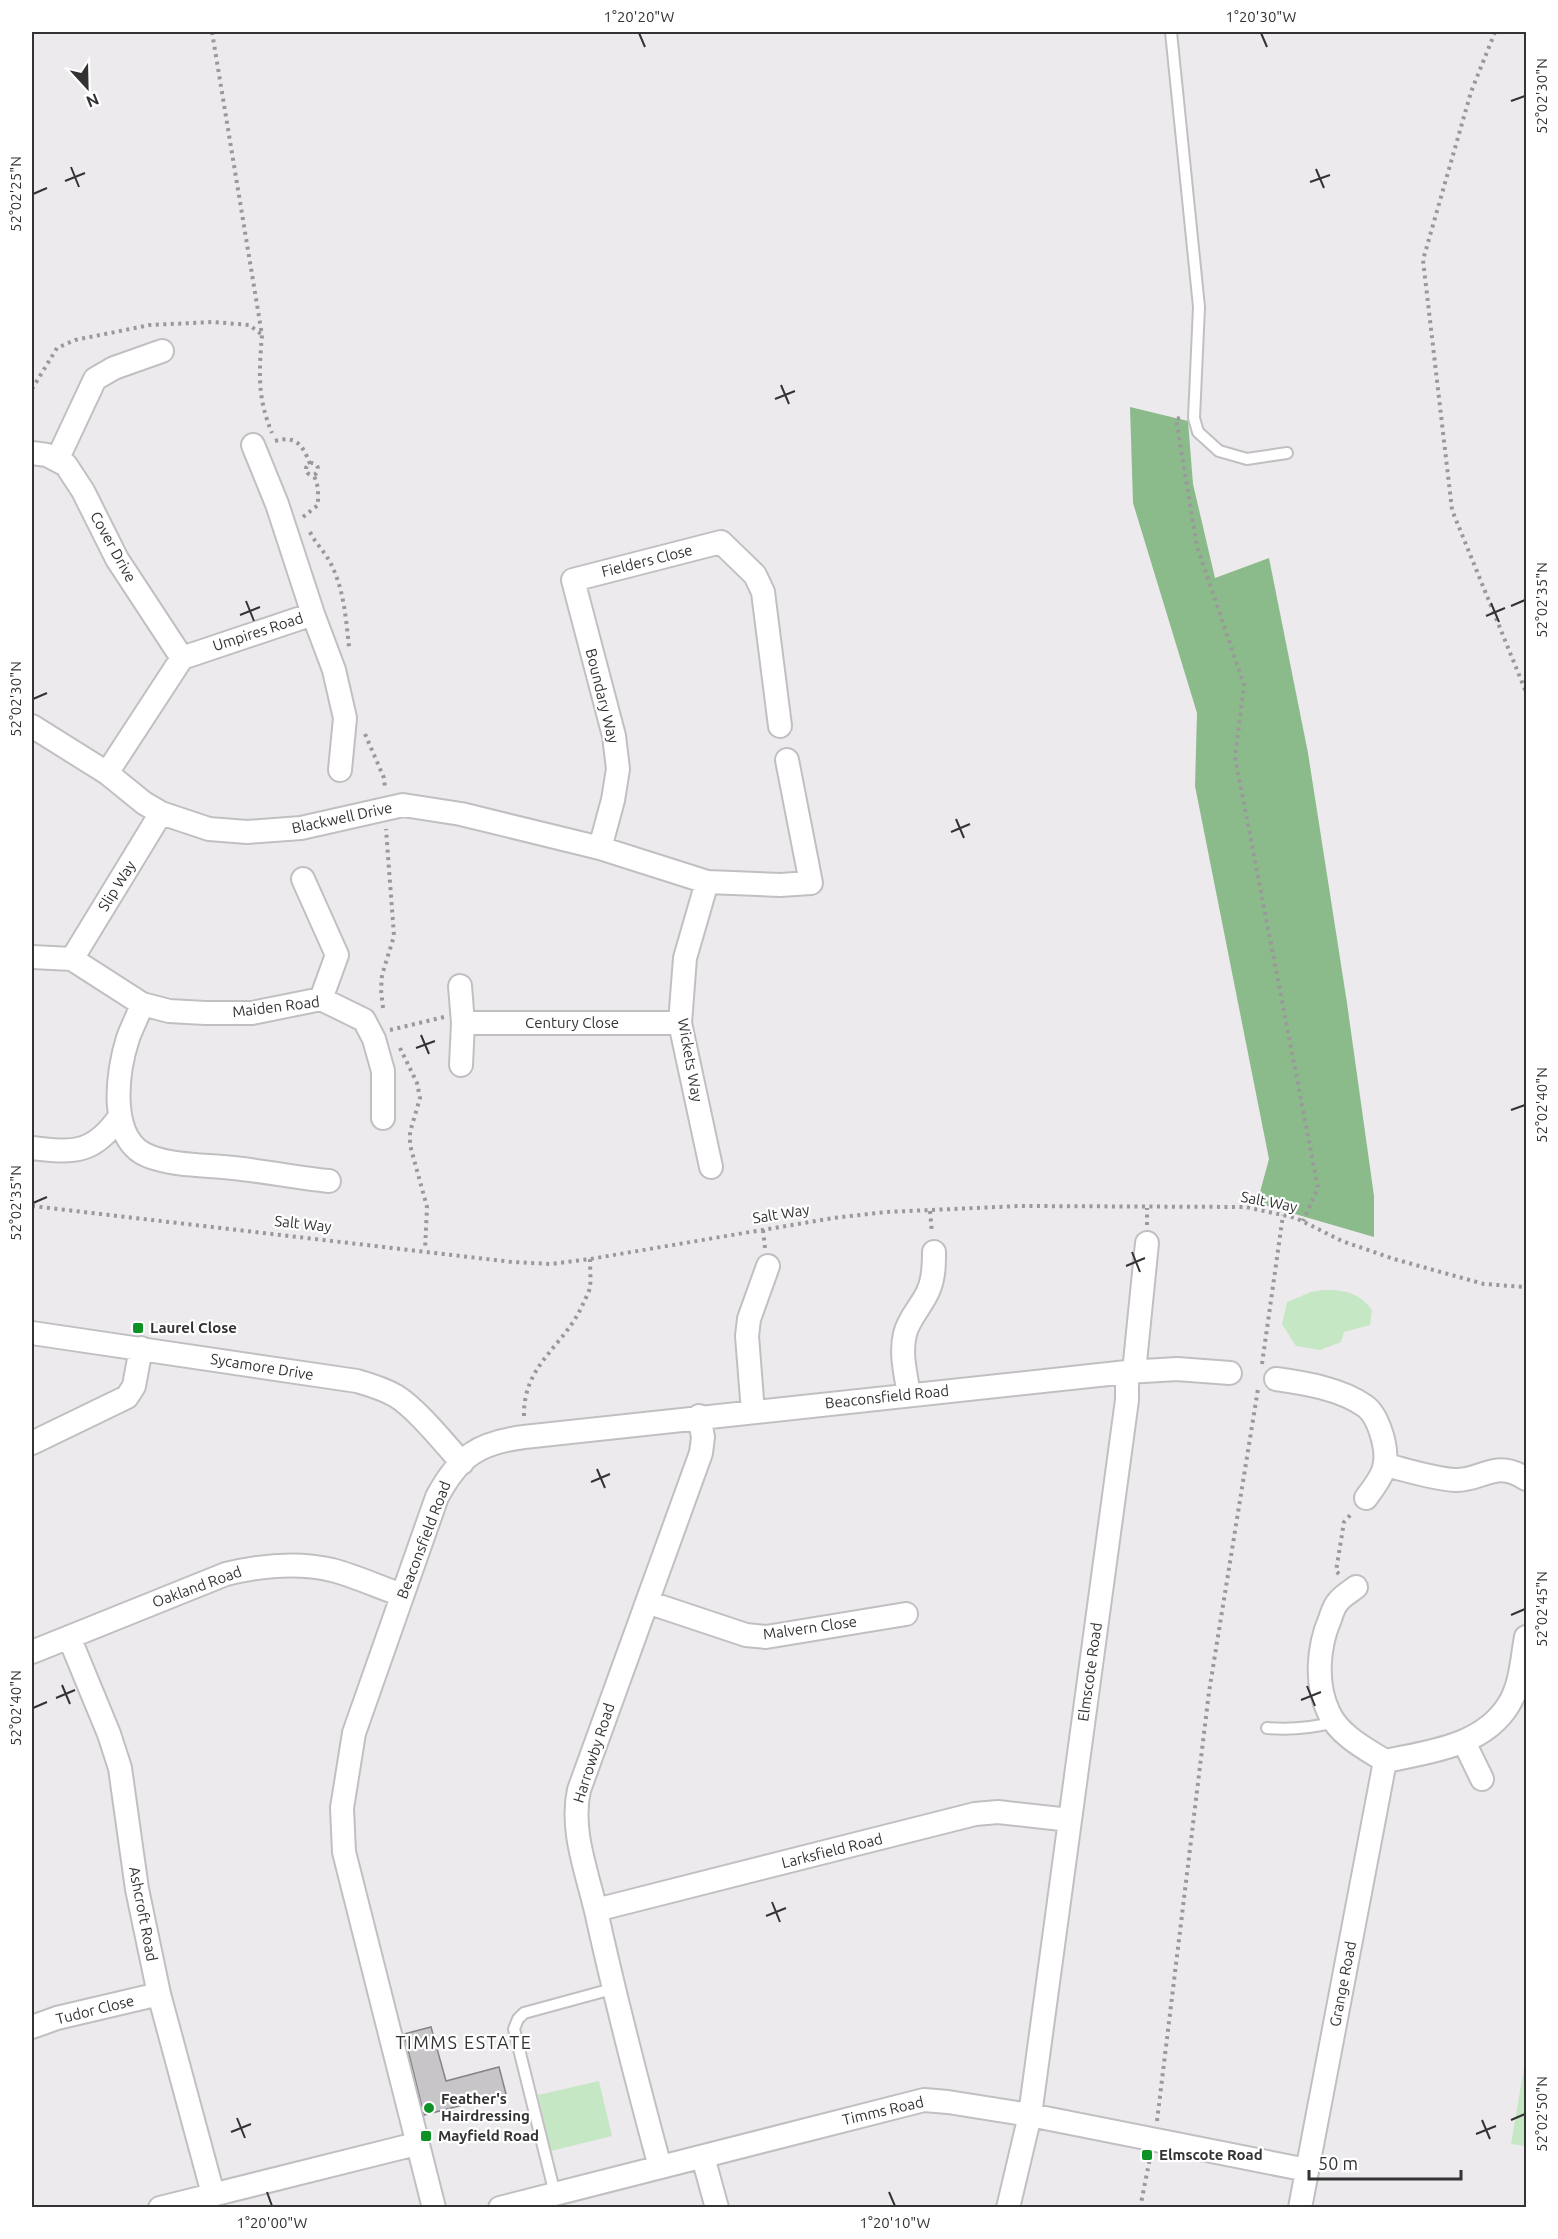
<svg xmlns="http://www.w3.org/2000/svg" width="1558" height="2239" viewBox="0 0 1558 2239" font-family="Ubuntu,sans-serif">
  <rect width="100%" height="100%" fill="#edeaee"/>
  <path fill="#c5e7c4" d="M1323 1290C1344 1290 1359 1292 1372 1310L1370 1325 1344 1332 1341 1342 1320 1350 1296 1346 1282 1324 1287 1302 1311 1292Z
    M1526 2056V2146L1511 2144Z
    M599 2081 612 2136 551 2151 538 2095Z"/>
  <path fill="#8cbb8b" d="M1130 407 1188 421 1193 484 1215 578 1269 558 1308 753 1347 1003 1374 1196V1237L1257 1203 1269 1159 1195 786 1197 713 1133 503Z"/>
  <path fill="#c7c5c8" stroke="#858386" stroke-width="1.5" d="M431 2027 446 2081 499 2067 506 2094 424 2115 404 2034Z"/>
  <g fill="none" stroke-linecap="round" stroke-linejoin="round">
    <defs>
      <path id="lane" d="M1171 32 1199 307 1194 418 1198 432 1219 451 1247 459 1287 453
        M1267 1728C1291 1730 1312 1728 1335 1722
        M555 2194 514 2029 518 2019 524 2013 612 1989"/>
      <path id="street" d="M253 445 277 504 313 614
        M32 453 47 455 66 465 83 491 117 559 182 658
        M57 460 95 379 114 368 162 351
        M32 726 107 773 144 803 161 813 209 829 247 832 301 828 403 805 461 814 600 848 707 882 780 885 811 883 787 760
        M107 773 182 658 313 614 334 670 345 718 340 770
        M600 848 613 800 618 769 614 736 573 580 721 542 755 575 763 592 780 726
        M303 879 337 955 321 999
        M707 882 685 958 680 1023 711 1167
        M32 957 72 959 142 1004 169 1011 205 1013H252L321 999 364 1020 374 1039 383 1071V1118
        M72 959 161 813
        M460 986 463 1023 461 1065
        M142 1004C138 1016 132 1027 128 1038 117 1072 107 1143 151 1157 176 1166 207 1165 233 1168 265 1171 297 1178 329 1181
        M463 1023H680
        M32 1148C74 1153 94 1154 120 1116
        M32 1333 357 1381C371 1385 384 1389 396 1396 417 1409 445 1444 462 1463
        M1134 1372 1147 1243
        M1276 1379C1305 1383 1341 1389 1365 1406 1375 1413 1380 1428 1383 1439 1390 1466 1382 1477 1366 1498
        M909 1395C906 1375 900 1354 905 1334 909 1317 923 1305 929 1289 934 1277 934 1264 934 1252
        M753 1412 747 1336 749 1319 768 1266
        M32 1443 127 1397 134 1386 141 1348
        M1386 1465C1406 1470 1435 1479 1455 1480 1482 1481 1496 1458 1526 1479
        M1356 1587C1350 1592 1342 1596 1338 1602 1334 1606 1332 1613 1330 1619 1318 1647 1315 1684 1329 1713 1339 1735 1366 1749 1385 1761 1429 1752 1484 1746 1509 1704 1521 1685 1522 1658 1526 1637
        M647 1602 746 1635 766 1637 906 1614
        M69 1637 109 1734 120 1768 137 1889 159 1994 213 2194
        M32 1652 226 1574C259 1566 298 1562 332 1570 355 1576 379 1587 402 1595
        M1464 1742 1482 1779
        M596 1910 975 1814 998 1812 1070 1820
        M32 2027 57 2018 159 1994
        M703 2157 717 2208
        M660 2167C637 2082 615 1997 596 1911 587 1872 570 1830 579 1790L701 1453 703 1437 699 1416
        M160 2208 416 2144
        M434 2208 344 1852 342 1808 354 1733 437 1497C459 1456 478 1443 524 1437L1127 1372 1177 1369 1230 1373
        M500 2208 924 2100 948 2102 1030 2115 1307 2170
        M1008 2208 1030 2115 1127 1400V1372
        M1300 2208 1385 1761"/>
    </defs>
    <use href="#lane" stroke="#c2bfc3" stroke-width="14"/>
    <use href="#street" stroke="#c2bfc3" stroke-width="26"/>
    <path stroke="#9a989b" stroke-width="4" stroke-dasharray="3 4.5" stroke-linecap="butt" d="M212 32 262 335C259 372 257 397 272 433
      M1495 32 1471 92 1423 260 1452 510 1526 692
      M32 389 57 348 75 340 150 325 213 322 249 325 261 334
      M1180 418 1176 419 1197 546 1244 685 1235 757 1318 1188 1303 1221
      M275 441C297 435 303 446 310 464
      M306 469a6 6 0 1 1 12 0a6 6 0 1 1-12 0Z
      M303 517 318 505V488L314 475
      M310 532C316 544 325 552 331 564 344 590 346 619 349 647
      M365 734 384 778 385 788
      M383 1008 381 990 382 975 394 936 386 829
      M390 1030 444 1017
      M400 1048 417 1083 420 1098 410 1132V1145L427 1207 425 1250
      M32 1206 512 1262 551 1264 590 1259 833 1218 886 1212 1020 1206 1246 1207 1296 1218 1342 1241 1394 1259 1484 1284 1526 1287
      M930 1211 932 1233
      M1147 1225V1208
      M763 1230 765 1248
      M1262 1364 1283 1215
      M524 1416C523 1364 564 1347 583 1304 585 1299 589 1293 590 1287 591 1279 590 1268 590 1259
      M1339 1574 1336 1571 1344 1522 1353 1512
      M1157 2121 1209 1692 1258 1389
      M1140 2208 1150 2158"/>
    <use href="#lane" stroke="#fff" stroke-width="10"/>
    <use href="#street" stroke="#fff" stroke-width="22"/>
  </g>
  <path fill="none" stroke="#343334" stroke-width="2" d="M639 33 645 47M1261 33 1267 47M1511 101 1525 96M71 167 79 187M1316 169 1324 188M65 181 85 173M1310 182 1330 175M33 194 47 188M781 385 789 404M775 399 795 391M246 601 254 621M1491 603 1499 622M1511 606 1525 600M240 615 260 607M1486 616 1505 608M33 699 47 693M956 819 964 838M951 832 970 824M421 1035 429 1054M416 1048 435 1041M1511 1110 1525 1105M33 1203 47 1197M1132 1252 1140 1272M1126 1266 1145 1258M597 1469 605 1488M591 1482 610 1474M1511 1615 1525 1609M62 1685 70 1704M1307 1686 1315 1706M56 1698 75 1690M1301 1700 1321 1692M33 1708 47 1702M772 1902 780 1922M766 1916 786 1908M237 2118 245 2138M1482 2120 1490 2139M1511 2120 1525 2114M231 2132 251 2124M1476 2134 1496 2126M267 2192 272 2206M889 2192 895 2206"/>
  <g fill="#0d9325" stroke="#fff" stroke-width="2">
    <rect x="132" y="1322" width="12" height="12" rx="3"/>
    <circle cx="429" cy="2108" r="6"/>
    <rect x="420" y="2130" width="12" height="12" rx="3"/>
    <rect x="1141" y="2149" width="12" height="12" rx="3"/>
  </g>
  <g text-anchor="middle" stroke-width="4.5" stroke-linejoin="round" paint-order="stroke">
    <g font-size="15" fill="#343334" stroke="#fff">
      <text transform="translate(113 547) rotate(61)" y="5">Cover Drive</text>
      <text transform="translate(647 561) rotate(-14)" y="5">Fielders Close</text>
      <text transform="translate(258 632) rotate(-18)" y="5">Umpires Road</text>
      <text transform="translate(602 696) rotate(76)" y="5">Boundary Way</text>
      <text transform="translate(342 818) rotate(-12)" y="5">Blackwell Drive</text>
      <text transform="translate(117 886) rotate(-58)" y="5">Slip Way</text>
      <text transform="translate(276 1007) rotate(-7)" y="5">Maiden Road</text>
      <text x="572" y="1028">Century Close</text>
      <text transform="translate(690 1060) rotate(80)" y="5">Wickets Way</text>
      <text transform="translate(1269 1202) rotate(11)" y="5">Salt Way</text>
      <text transform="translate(781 1214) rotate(-9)" y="5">Salt Way</text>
      <text transform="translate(303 1224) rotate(6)" y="5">Salt Way</text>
      <text transform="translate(262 1367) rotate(9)" y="5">Sycamore Drive</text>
      <text transform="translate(887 1397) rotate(-6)" y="5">Beaconsfield Road</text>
      <text transform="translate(424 1540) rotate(-69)" y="5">Beaconsfield Road</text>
      <text transform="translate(197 1587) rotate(-20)" y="5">Oakland Road</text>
      <text transform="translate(810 1628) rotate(-8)" y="5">Malvern Close</text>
      <text transform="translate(1090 1672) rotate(-82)" y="5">Elmscote Road</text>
      <text transform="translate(594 1753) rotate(-72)" y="5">Harrowby Road</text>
      <text transform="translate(832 1851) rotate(-14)" y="5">Larksfield Road</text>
      <text transform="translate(143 1914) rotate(79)" y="5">Ashcroft Road</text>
      <text transform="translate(1343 1984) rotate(-79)" y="5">Grange Road</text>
      <text transform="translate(95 2010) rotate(-14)" y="5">Tudor Close</text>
      <text transform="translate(883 2111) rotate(-13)" y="5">Timms Road</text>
    </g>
    <g font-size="15" font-weight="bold" fill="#343334" stroke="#fff" text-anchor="start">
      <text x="150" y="1333">Laurel Close</text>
      <text x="441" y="2104">Feather's<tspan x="441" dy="17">Hairdressing</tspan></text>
      <text x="438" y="2141">Mayfield Road</text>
      <text x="1159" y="2160">Elmscote Road</text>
    </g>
    <g font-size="18" letter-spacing="1.5" fill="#343334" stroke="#fff">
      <text x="464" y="2049">TIMMS ESTATE</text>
    </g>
  </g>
  <rect width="1558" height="2239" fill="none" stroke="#ffffff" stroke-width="66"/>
  <g transform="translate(87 87) rotate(158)" stroke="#ffffff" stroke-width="4.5" paint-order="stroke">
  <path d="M0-4.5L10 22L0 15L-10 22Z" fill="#343334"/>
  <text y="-9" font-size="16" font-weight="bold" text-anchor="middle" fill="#343334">N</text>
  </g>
  <path d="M1309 2170v9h152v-9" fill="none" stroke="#343334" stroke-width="3"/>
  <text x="1318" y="2170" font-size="18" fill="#343334" stroke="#ffffff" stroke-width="4.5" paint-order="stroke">50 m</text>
  <rect x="33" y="33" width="1492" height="2173" fill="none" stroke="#343334" stroke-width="2"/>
  <g font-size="15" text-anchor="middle" fill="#343334">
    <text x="639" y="22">1°20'20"W</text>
    <text x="1261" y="22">1°20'30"W</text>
    <text transform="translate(1542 96) rotate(-90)" y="5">52°02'30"N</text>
    <text transform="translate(16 194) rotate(-90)" y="5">52°02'25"N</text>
    <text transform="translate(1542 600) rotate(-90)" y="5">52°02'35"N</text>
    <text transform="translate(16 699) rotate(-90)" y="5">52°02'30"N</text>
    <text transform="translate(1542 1105) rotate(-90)" y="5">52°02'40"N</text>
    <text transform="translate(16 1203) rotate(-90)" y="5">52°02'35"N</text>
    <text transform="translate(1542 1609) rotate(-90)" y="5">52°02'45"N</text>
    <text transform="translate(16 1708) rotate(-90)" y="5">52°02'40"N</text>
    <text transform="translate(1542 2114) rotate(-90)" y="5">52°02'50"N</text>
    <text x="272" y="2228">1°20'00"W</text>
    <text x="895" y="2228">1°20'10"W</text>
  </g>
</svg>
